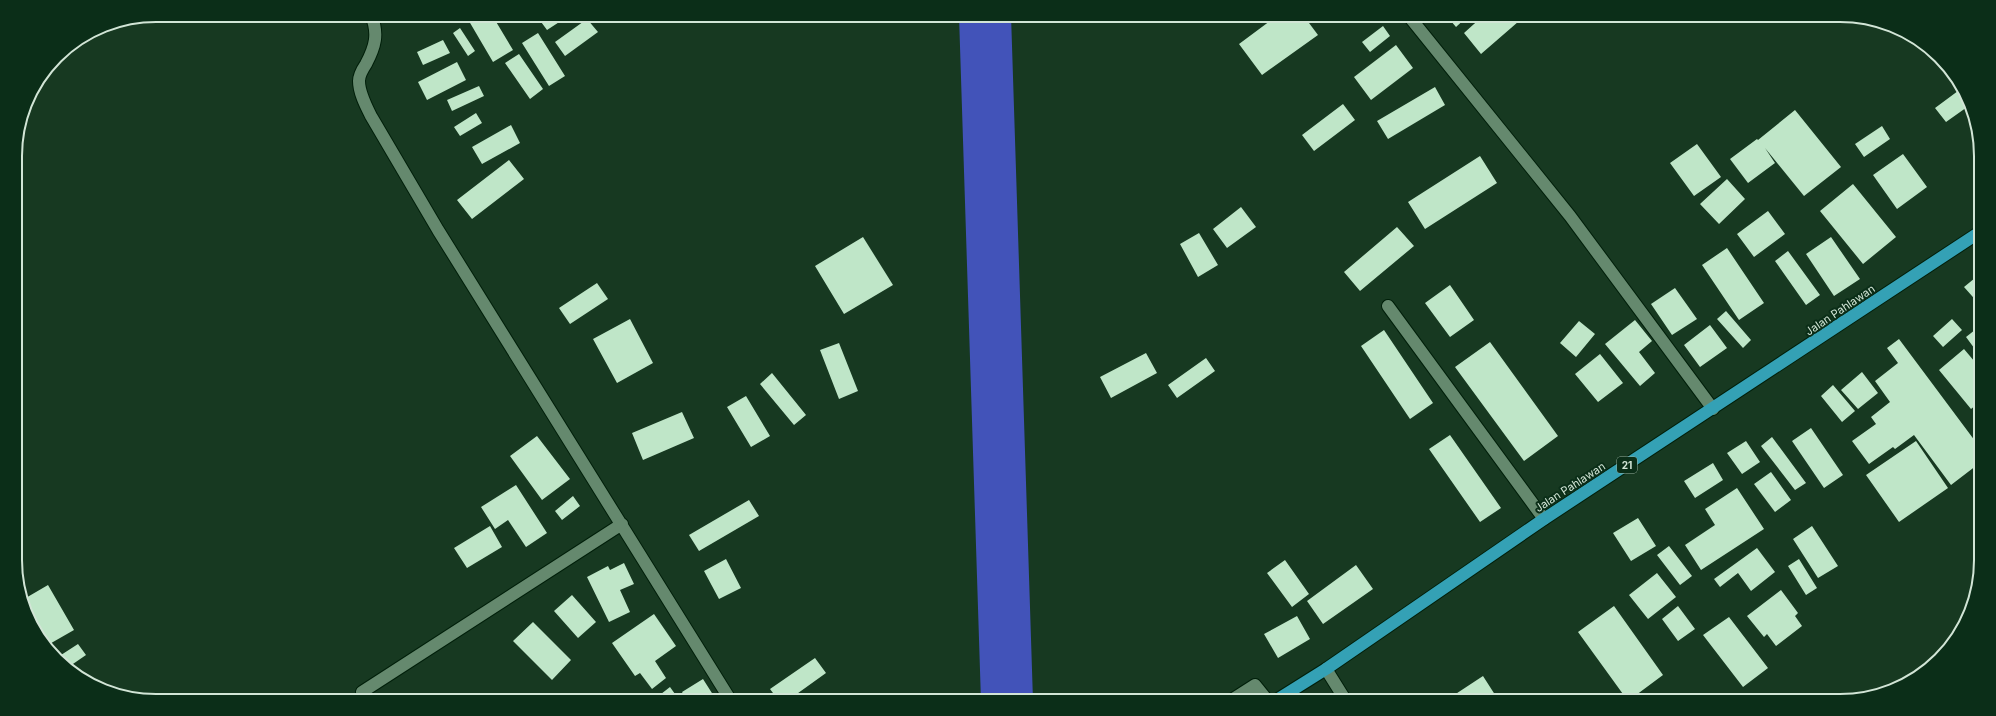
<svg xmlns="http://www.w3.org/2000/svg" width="1996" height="716" viewBox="0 0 1996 716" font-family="Inter,sans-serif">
  <rect width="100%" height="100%" fill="#173921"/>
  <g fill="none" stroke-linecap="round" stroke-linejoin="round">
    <path stroke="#4253b9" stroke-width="52" d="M985 15 1007 701"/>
  </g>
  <path fill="#bfe6c8" d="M468 15H492L513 50 493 62 466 16Z
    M536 15H570L547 30Z
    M1278 15H1303L1318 35 1262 75 1239 44Z
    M1446 15H1469L1456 27Z
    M1484 15H1526L1481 54 1464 33Z
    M587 19 598 32 565 56 555 42Z
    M1383 26 1390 36 1370 52 1362 42Z
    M460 28 475 51 468 56 453 33Z
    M538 33 565 76 549 86 522 43Z
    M443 40 450 53 423 65 417 52Z
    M1396 45 1413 68 1371 100 1354 77Z
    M519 54 543 89 530 99 505 63Z
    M457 62 466 80 427 100 418 82Z
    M479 86 484 96 452 111 447 100Z
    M1435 87 1445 105 1388 139 1377 121Z
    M1962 88 1970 105 1946 122 1935 108Z
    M1343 104 1355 120 1314 151 1302 135Z
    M1795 110 1841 167 1804 196 1765 148 1775 163 1748 183 1730 159 1757 139 1758 140Z
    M476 113 482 123 460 136 454 127Z
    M1973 114 1977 130 1968 117Z
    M511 125 520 143 482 164 472 147Z
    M1882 126 1890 139 1864 157 1855 144Z
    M1697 144 1721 177 1694 196 1670 163Z
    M1903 154 1927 187 1897 209 1873 175Z
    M1480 156 1497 183 1425 229 1408 202Z
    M509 160 524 179 472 219 457 200Z
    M1727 179 1745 199 1719 224 1700 204Z
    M1853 184 1896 237 1863 264 1820 211Z
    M1241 207 1256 227 1227 248 1213 229Z
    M1768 211 1785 234 1754 257 1737 234Z
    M1397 227 1414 246 1360 291 1344 272Z
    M1199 233 1218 265 1198 277 1180 244Z
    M863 237 893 285 844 314 815 266Z
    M1831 237 1860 279 1834 296 1806 254Z
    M1727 248 1764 303 1739 320 1702 265Z
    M1788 251 1820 295 1806 305 1775 261Z
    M1975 278 1980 284V305L1964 287Z
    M597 283 608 299 570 324 559 308Z
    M1450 285 1474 320 1450 337 1425 303Z
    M1675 288 1697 319 1672 335 1651 304Z
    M1726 311 1751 340 1743 348 1717 319Z
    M630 319 653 363 617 383 593 339Z
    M1952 319 1962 330 1943 347 1933 336Z
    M1635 320 1652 341 1639 352 1655 373 1640 386 1605 344Z
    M1579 321 1595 334 1576 357 1560 343Z
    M1710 325 1727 348 1700 367 1684 345Z
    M1980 326V356L1966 337Z
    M1384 330 1433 403 1410 419 1361 346Z
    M1899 339 1981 449V462L1951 485 1914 435 1895 449 1893 447 1869 464 1852 441 1876 424 1871 417 1890 402 1875 381 1898 363 1887 348Z
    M1490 342 1558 436 1524 461 1455 367Z
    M839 343 858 391 839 399 820 350Z
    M1964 349 1980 368 1981 401 1971 409 1939 370Z
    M1146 353 1157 373 1111 398 1100 377Z
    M1600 354 1623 383 1598 402 1575 374Z
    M1206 358 1215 371 1177 398 1168 385Z
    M1862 372 1878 393 1858 409 1841 390Z
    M772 373 806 415 794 425 760 384Z
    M1833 385 1855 411 1842 422 1821 396Z
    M746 396 770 436 751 447 727 407Z
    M682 412 694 438 643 460 632 433Z
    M1811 428 1843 475 1824 488 1792 441Z
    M1450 435 1501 508 1480 522 1429 449Z
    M537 436 570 479 542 500 510 456Z
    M1772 437 1806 483 1795 490 1761 446Z
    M1746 441 1760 462 1742 474 1727 453Z
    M1916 441 1948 488 1899 522 1866 475Z
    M1713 463 1723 480 1695 498 1684 481Z
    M1771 472 1791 500 1775 512 1754 484Z
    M516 485 547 533 526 547 508 520 495 529 481 507Z
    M1737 488 1764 529 1701 570 1685 545 1715 525 1705 509Z
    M573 496 580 506 562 520 555 511Z
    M749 500 759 516 699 551 689 535Z
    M1638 518 1656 546 1631 561 1613 533Z
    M490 526 502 547 467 568 454 548Z
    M1812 526 1838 566 1818 578 1793 539Z
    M1669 546 1692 576 1680 585 1657 555Z
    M1757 548 1775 572 1751 591 1738 573 1720 587 1714 579Z
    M726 559 741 588 719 599 704 571Z
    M1799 559 1817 588 1806 595 1788 566Z
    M1285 560 1309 594 1292 607 1267 573Z
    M624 563 634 584 620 590 630 612 609 622 587 577 608 566 610 570Z
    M1356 565 1373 589 1323 624 1307 601Z
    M1657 573 1676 597 1648 619 1629 595Z
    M48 585 74 630 46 646 24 599Z
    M1781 590 1798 613 1795 616 1802 626 1776 646 1767 634 1764 637 1747 616Z
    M572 595 596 622 578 638 554 611Z
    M1614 606 1663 675 1628 701 1578 632Z
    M1678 606 1695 629 1678 641 1662 619Z
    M654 614 676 646 655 661 666 678 652 689 640 673 635 676 612 643Z
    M1297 616 1310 639 1278 658 1264 634Z
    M1729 617 1768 668 1743 687 1703 635Z
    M533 622 571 660 552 680 513 641Z
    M78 644 86 655 70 666 61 655Z
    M815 658 826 673 787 701H779L770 689Z
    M1483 676 1499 701H1445Z
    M703 679 717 701H687L682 692Z
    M670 687 680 701H652Z"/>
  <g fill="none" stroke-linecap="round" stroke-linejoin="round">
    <defs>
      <path id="lane" d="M1230 701 1255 685 1268 701"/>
      <path id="street" d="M371 15C379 34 375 47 366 64 362 70 359 75 359 81 359 93 366 106 371 116L438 230 731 701
        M1408 15 1570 216 1713 409
        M1388 306 1544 519
        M1326 669 1346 701
        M362 692 622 524"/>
      <path id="highway" d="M1275 701 1326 669 1544 519 1980 232"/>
    </defs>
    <use href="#lane" stroke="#001f0a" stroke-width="14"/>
    <use href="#street" stroke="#001f0a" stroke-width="14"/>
    <use href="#highway" stroke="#001f0a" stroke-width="14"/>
    <use href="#lane" stroke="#65896e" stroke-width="12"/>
    <use href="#street" stroke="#65896e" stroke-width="12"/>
    <use href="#highway" stroke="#34a1b5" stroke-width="12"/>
  </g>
  <g text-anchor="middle" stroke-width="4" stroke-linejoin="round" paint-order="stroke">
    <rect fill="#0b2e18" stroke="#96ae9d" stroke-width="1" x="1617" y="457" width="20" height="16" rx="3"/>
    <g font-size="10" font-weight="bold" fill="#d2e5d6">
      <text x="1627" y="469">21</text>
    </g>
    <g font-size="11" fill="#d2e5d6" stroke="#0b2e18">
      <text transform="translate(1840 310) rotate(-34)" y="4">Jalan Pahlawan</text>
      <text transform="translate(1570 487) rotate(-33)" y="4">Jalan Pahlawan</text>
    </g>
  </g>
  <path d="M0 0H1996V716H0ZM156 22H1840A134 134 0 0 1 1974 156V560A134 134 0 0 1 1840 694H156A134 134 0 0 1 22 560V156A134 134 0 0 1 156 22Z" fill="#0b2e18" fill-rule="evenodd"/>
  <path fill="none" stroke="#d2e5d6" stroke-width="2" d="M156 22H1840A134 134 0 0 1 1974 156V560A134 134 0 0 1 1840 694H156A134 134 0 0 1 22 560V156A134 134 0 0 1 156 22Z"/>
</svg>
